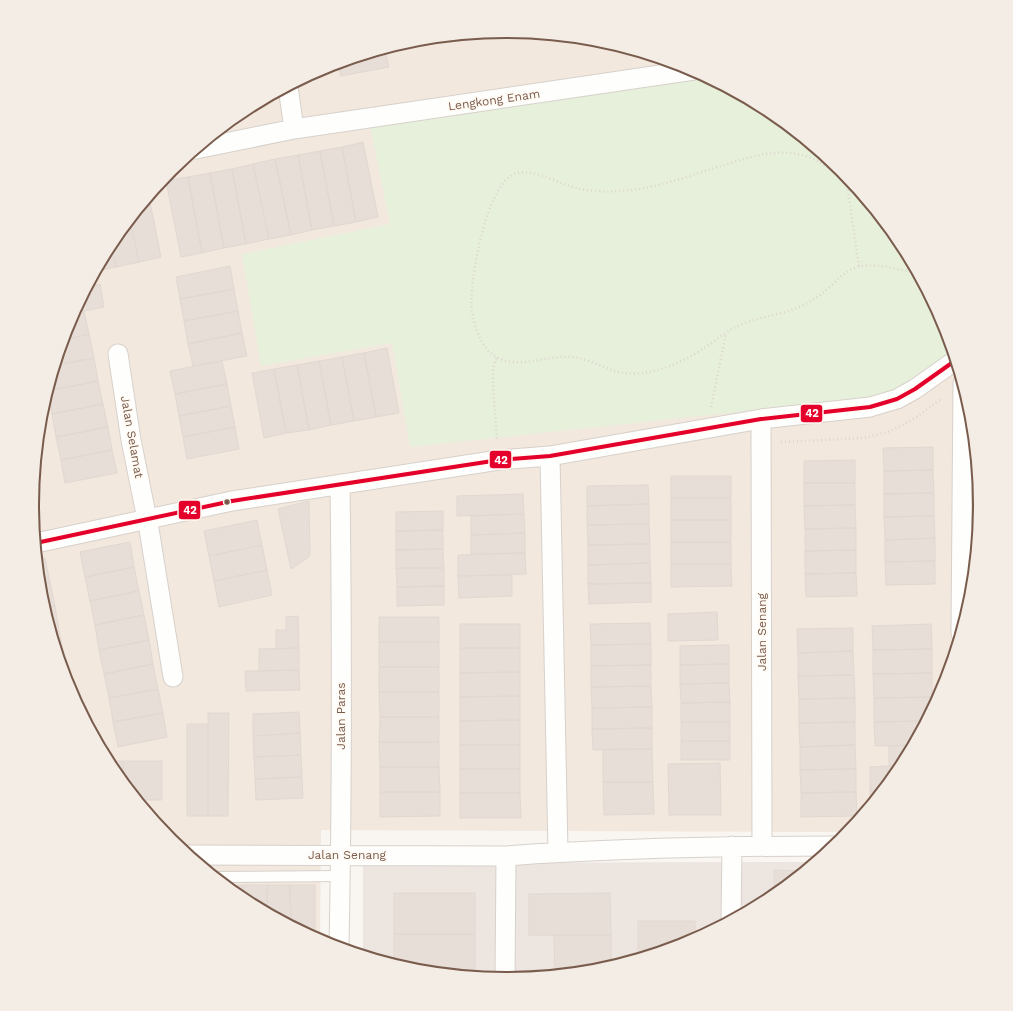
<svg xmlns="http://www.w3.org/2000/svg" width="1013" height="1011" viewBox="0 0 1013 1011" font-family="'Work Sans',sans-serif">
  <rect width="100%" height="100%" fill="#f9f5f0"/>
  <path fill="#f2e8de" d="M507 31 599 40 688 67 770 111 842 170 901 242 945 324 972 413 981 506 972 598 945 687 901 769 849 832 321 830 320 941 243 900 171 841 112 769 68 687 41 598 32 505 41 413 68 324 112 242 171 170 243 111 325 67 414 40Z"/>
  <path fill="#ede5e0" d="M816 862 770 900 688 944 599 971 506 980 414 971 363 955V863Z"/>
  <path fill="#e7f0db" d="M701 74 770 111 842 170 901 242 945 324 953 352 894 390 871 398 410 447 392 343 261 366 242 254 390 224 369 120Z"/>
  <path fill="#e6ded7" stroke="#e2d8d2" d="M507 31 522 33V35L501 37V32Z
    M501 32V37L480 39V34Z
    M522 33 534 34 522 35Z
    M480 34V39L459 41 458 36Z
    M458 36 459 41 437 43V38Z
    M385 49 389 67 341 76 338 63Z
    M363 142 378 217 356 222 342 147Z
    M342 147 356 222 334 226 320 151Z
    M320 151 334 226 312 230 298 155Z
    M298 155 312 230 291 235 275 159Z
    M275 159 291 235 269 239 253 164Z
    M253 164 269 239 246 244 232 169Z
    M232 169 246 244 224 248 210 173Z
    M210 173 224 248 202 253 188 177Z
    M188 177 202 253 181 257 166 181Z
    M149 197 161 257 139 262 130 220Z
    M130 220 139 262 116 267 111 244Z
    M111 244 116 267 96 271Z
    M230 266 234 289 180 299 176 277Z
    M100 284 104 307 74 313 88 287Z
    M234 289 238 311 184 321 180 299Z
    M84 311 89 334 63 340 68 324 74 313Z
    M238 311 242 333 188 344 184 321Z
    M242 333 247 356 193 366 188 344Z
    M89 334 94 358 56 365 63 340Z
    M387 348 399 413 376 417 364 353Z
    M364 353 376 417 354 421 342 357Z
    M342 357 354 421 331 425 319 361Z
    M94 358 98 381 48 391 56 365Z
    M222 361 227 384 175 394 170 371Z
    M319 361 331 425 309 430 297 365Z
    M297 365 309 430 286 433 274 369Z
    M274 369 286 433 264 438 252 373Z
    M98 381 103 404 52 414 48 391Z
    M227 384 231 406 179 416 175 394Z
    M103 404 108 427 56 437 52 414Z
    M231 406 235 427 183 437 179 416Z
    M108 427 112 450 61 460 56 437Z
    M235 427 239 449 187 459 183 437Z
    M933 447V470L884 471 883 448Z
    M112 450 117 473 65 483 61 460Z
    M855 460V483H804V461Z
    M933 470 934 493 884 494V471Z
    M671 476H731V498H671Z
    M804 483H855V505L804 506Z
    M648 485 649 504 587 506V486Z
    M934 493V516L884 517V494Z
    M523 494 524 514 457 516V496Z
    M671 498H731V520H671Z
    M309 501 310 556 291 569 278 509Z
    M649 504V524L587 525V506Z
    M855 505 856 528 805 529 804 506Z
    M443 511V530L396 531V512Z
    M524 514 525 533 471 535V516Z
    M934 516 935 538 885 540 884 517Z
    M257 520 262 545 209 556 204 531Z
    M671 520H731V542H671Z
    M649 524 650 544 588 545 587 525Z
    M856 528V550L805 551V529Z
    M443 530V549L396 550V531Z
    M525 533V553L471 554V535Z
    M935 538V561L885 562V540Z
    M130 542 134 567 85 577 80 552Z
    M671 542H731V564H671Z
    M650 544V563L588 565V545Z
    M262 545 267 570 214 581 209 556Z
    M443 549 444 568H396V550Z
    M856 550V573L805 574V551Z
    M525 553 526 574 458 576V555Z
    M45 558 50 582 40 584 37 560Z
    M935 561V584L886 585 885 562Z
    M650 563 651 583 588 584V565Z
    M671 564H731L732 586 671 587Z
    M134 567 139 591 90 601 85 577Z
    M396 568H444V586L397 587Z
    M267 570 272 595 219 607 214 581Z
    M856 573 857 596 806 597 805 574Z
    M512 575V596L459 598 458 576Z
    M50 582 55 606 44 609 41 598 40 584Z
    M651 583V602L589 604 588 584Z
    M444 586V605L397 606V587Z
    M139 591 144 615 95 625 90 601Z
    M55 606 59 631 52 632 44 609Z
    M717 612 718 640 668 641V614Z
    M144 615 149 640 99 650 95 625Z
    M298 616 299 648 276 649V630H286V617Z
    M379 617H439V642H379Z
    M650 623 651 644 591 645 590 624Z
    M460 624H520V648H460Z
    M931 624 932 649 873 650 872 626Z
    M853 628V651L798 653 797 629Z
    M59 631 64 655 59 656 52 632Z
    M149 640 153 664 104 674 99 650Z
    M379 642H439V667H379Z
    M651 644V665L591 666V645Z
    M729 645V664L680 665V646Z
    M299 648V670L259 671V649Z
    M460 648H520V672L460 673Z
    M932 649V673L873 674V650Z
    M853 651 854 675 798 676V653Z
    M64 655 69 679 66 680 59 656Z
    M153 664 158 689 109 698 104 674Z
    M729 664V683L680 684V665Z
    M651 665V686L591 687V666Z
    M379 667H439V692H379Z
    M299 670 300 690 246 691 245 671Z
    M520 672V696L460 697V673Z
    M932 673V697L874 698 873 674Z
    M854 675 855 698 799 699 798 676Z
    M69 679 72 694 66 680Z
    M729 683 730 702 681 703 680 684Z
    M651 686 652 707 592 708 591 687Z
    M158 689 163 713 113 722 109 698Z
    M379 692H439V717H380Z
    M520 696V720L460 721V697Z
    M932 697V710L927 721 874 722V698Z
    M855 698V722L799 723V699Z
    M730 702V722H681V703Z
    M652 707V728L592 729V708Z
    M299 712 300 733 253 736V714Z
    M163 713 167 737 118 747 113 722Z
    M208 713H229L228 816H208Z
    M380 717H439V742H379Z
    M520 720V745H460V721Z
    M927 721 914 745 875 746 874 722Z
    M681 722H730V741H681Z
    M855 722V745L800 747 799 723Z
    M187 724H208V816H187Z
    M652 728V749L593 750 592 729Z
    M300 733 301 755 254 757 253 736Z
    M681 741H730V760H681Z
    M379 742H439V767H380Z
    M460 745H520V769H460Z
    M855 745 856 769 800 770V747Z
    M914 745 902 766H889V746Z
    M603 749H652L653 782H603Z
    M301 755 302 777 255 779 254 757Z
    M108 761H123V783L112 769Z
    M123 761H162V800H137L123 783Z
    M720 763 721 815H669L668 764Z
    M889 766H902L883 791H870V767Z
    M380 767H439L440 792H380Z
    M460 769H520V793H460Z
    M856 769V792L801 793 800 770Z
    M302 777 303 798 256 800 255 779Z
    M603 782H653L654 814 604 815Z
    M870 791H883L871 806Z
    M380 792H440V816L380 817Z
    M856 792 857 816 801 817V793Z
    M460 793H520L521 818H460Z
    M774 870 806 871 774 897Z
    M244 885V900L225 886Z
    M244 885H267V913L244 900Z
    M267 885H290L291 926 267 913Z
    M290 885H315V938L291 926Z
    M394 893H475V934H394Z
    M610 893 611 935H529V894Z
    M638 921H695V940L688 944 638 959Z
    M394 934H475V975H454L414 971 394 965Z
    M554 935H611V967L599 971 555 975Z
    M454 975H475V977Z"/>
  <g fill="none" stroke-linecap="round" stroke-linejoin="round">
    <defs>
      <path id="service" d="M214 877 341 876"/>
      <path id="minor" d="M288 87 294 129
        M196 149 294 129 694 70
        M118 354 131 440 149 529 173 677
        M761 419 762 846
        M550 456 558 852
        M36 543 232 501 499 460 550 456 761 419 870 407 897 399 915 389 956 360
        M961 633 963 383
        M188 855 506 856C616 848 726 846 836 846
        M731 921 732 846
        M339 948C342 793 342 639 340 484
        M505 980 506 856"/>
    </defs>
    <use href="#service" stroke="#d7d1cb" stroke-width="12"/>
    <use href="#minor" stroke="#d7d1cb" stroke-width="21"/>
    <path stroke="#dcd5d0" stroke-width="2.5" stroke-dasharray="1 3" stroke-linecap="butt" d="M846 178 859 266
      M849 179 846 178C833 171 820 161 806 156 777 147 746 158 718 167 685 177 650 191 615 191 604 192 591 191 580 189 561 185 537 169 517 173 487 179 468 284 472 311 475 331 484 356 506 361 527 366 550 355 571 357 587 358 600 366 614 371 625 374 638 374 649 372 669 368 688 359 704 348 716 341 726 331 738 326 761 315 788 315 809 302 816 298 823 293 830 287 839 279 845 270 858 267 876 262 899 270 918 273
      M496 358 493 370V385L497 439
      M711 407 726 333
      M781 442 864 438 891 431 915 418 941 399"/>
    <use href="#service" stroke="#fefefd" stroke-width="10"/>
    <use href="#minor" stroke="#fefefd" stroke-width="19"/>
    <defs>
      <path id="bus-1" d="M36 543 232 501 499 460 550 456 761 419 870 407 897 399 915 389 956 360"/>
    </defs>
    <use href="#bus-1" stroke="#fffaf3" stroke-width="7"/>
    <use href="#bus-1" stroke="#e4002b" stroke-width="4"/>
  </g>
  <circle fill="#7a5c4d" stroke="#fffaf3" stroke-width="1.5" cx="227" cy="502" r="3.5"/>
  <g text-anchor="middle" stroke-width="3" stroke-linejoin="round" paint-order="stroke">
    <g font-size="12" fill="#7a5c4d" stroke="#fffaf3">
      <text transform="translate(494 100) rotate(-8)" y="4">Lengkong Enam</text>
      <text transform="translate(132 437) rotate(80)" y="4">Jalan Selamat</text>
      <text transform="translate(762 632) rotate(-90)" y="4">Jalan Senang</text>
      <text transform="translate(341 716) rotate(-90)" y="4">Jalan Paras</text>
      <text x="347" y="859">Jalan Senang</text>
    </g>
  </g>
  <path d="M0 0H1013V1011H0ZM39 505a467 467 0 1 1 934 0a467 467 0 1 1-934 0Z" fill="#f4ede6" fill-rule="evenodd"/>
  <path fill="none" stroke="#7a5c4d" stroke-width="2" d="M39 505a467 467 0 1 1 934 0a467 467 0 1 1-934 0Z"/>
  <g stroke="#fffaf3" stroke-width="1.5">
    <rect x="800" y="404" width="23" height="19" rx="4" fill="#e4002b"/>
    <rect x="489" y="450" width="23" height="19" rx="4" fill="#e4002b"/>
    <rect x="178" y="500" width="23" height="20" rx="4" fill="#e4002b"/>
  </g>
  <g font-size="11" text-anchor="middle" font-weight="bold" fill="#fff">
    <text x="812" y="417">42</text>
    <text x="501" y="464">42</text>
    <text x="190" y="514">42</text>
  </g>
</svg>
